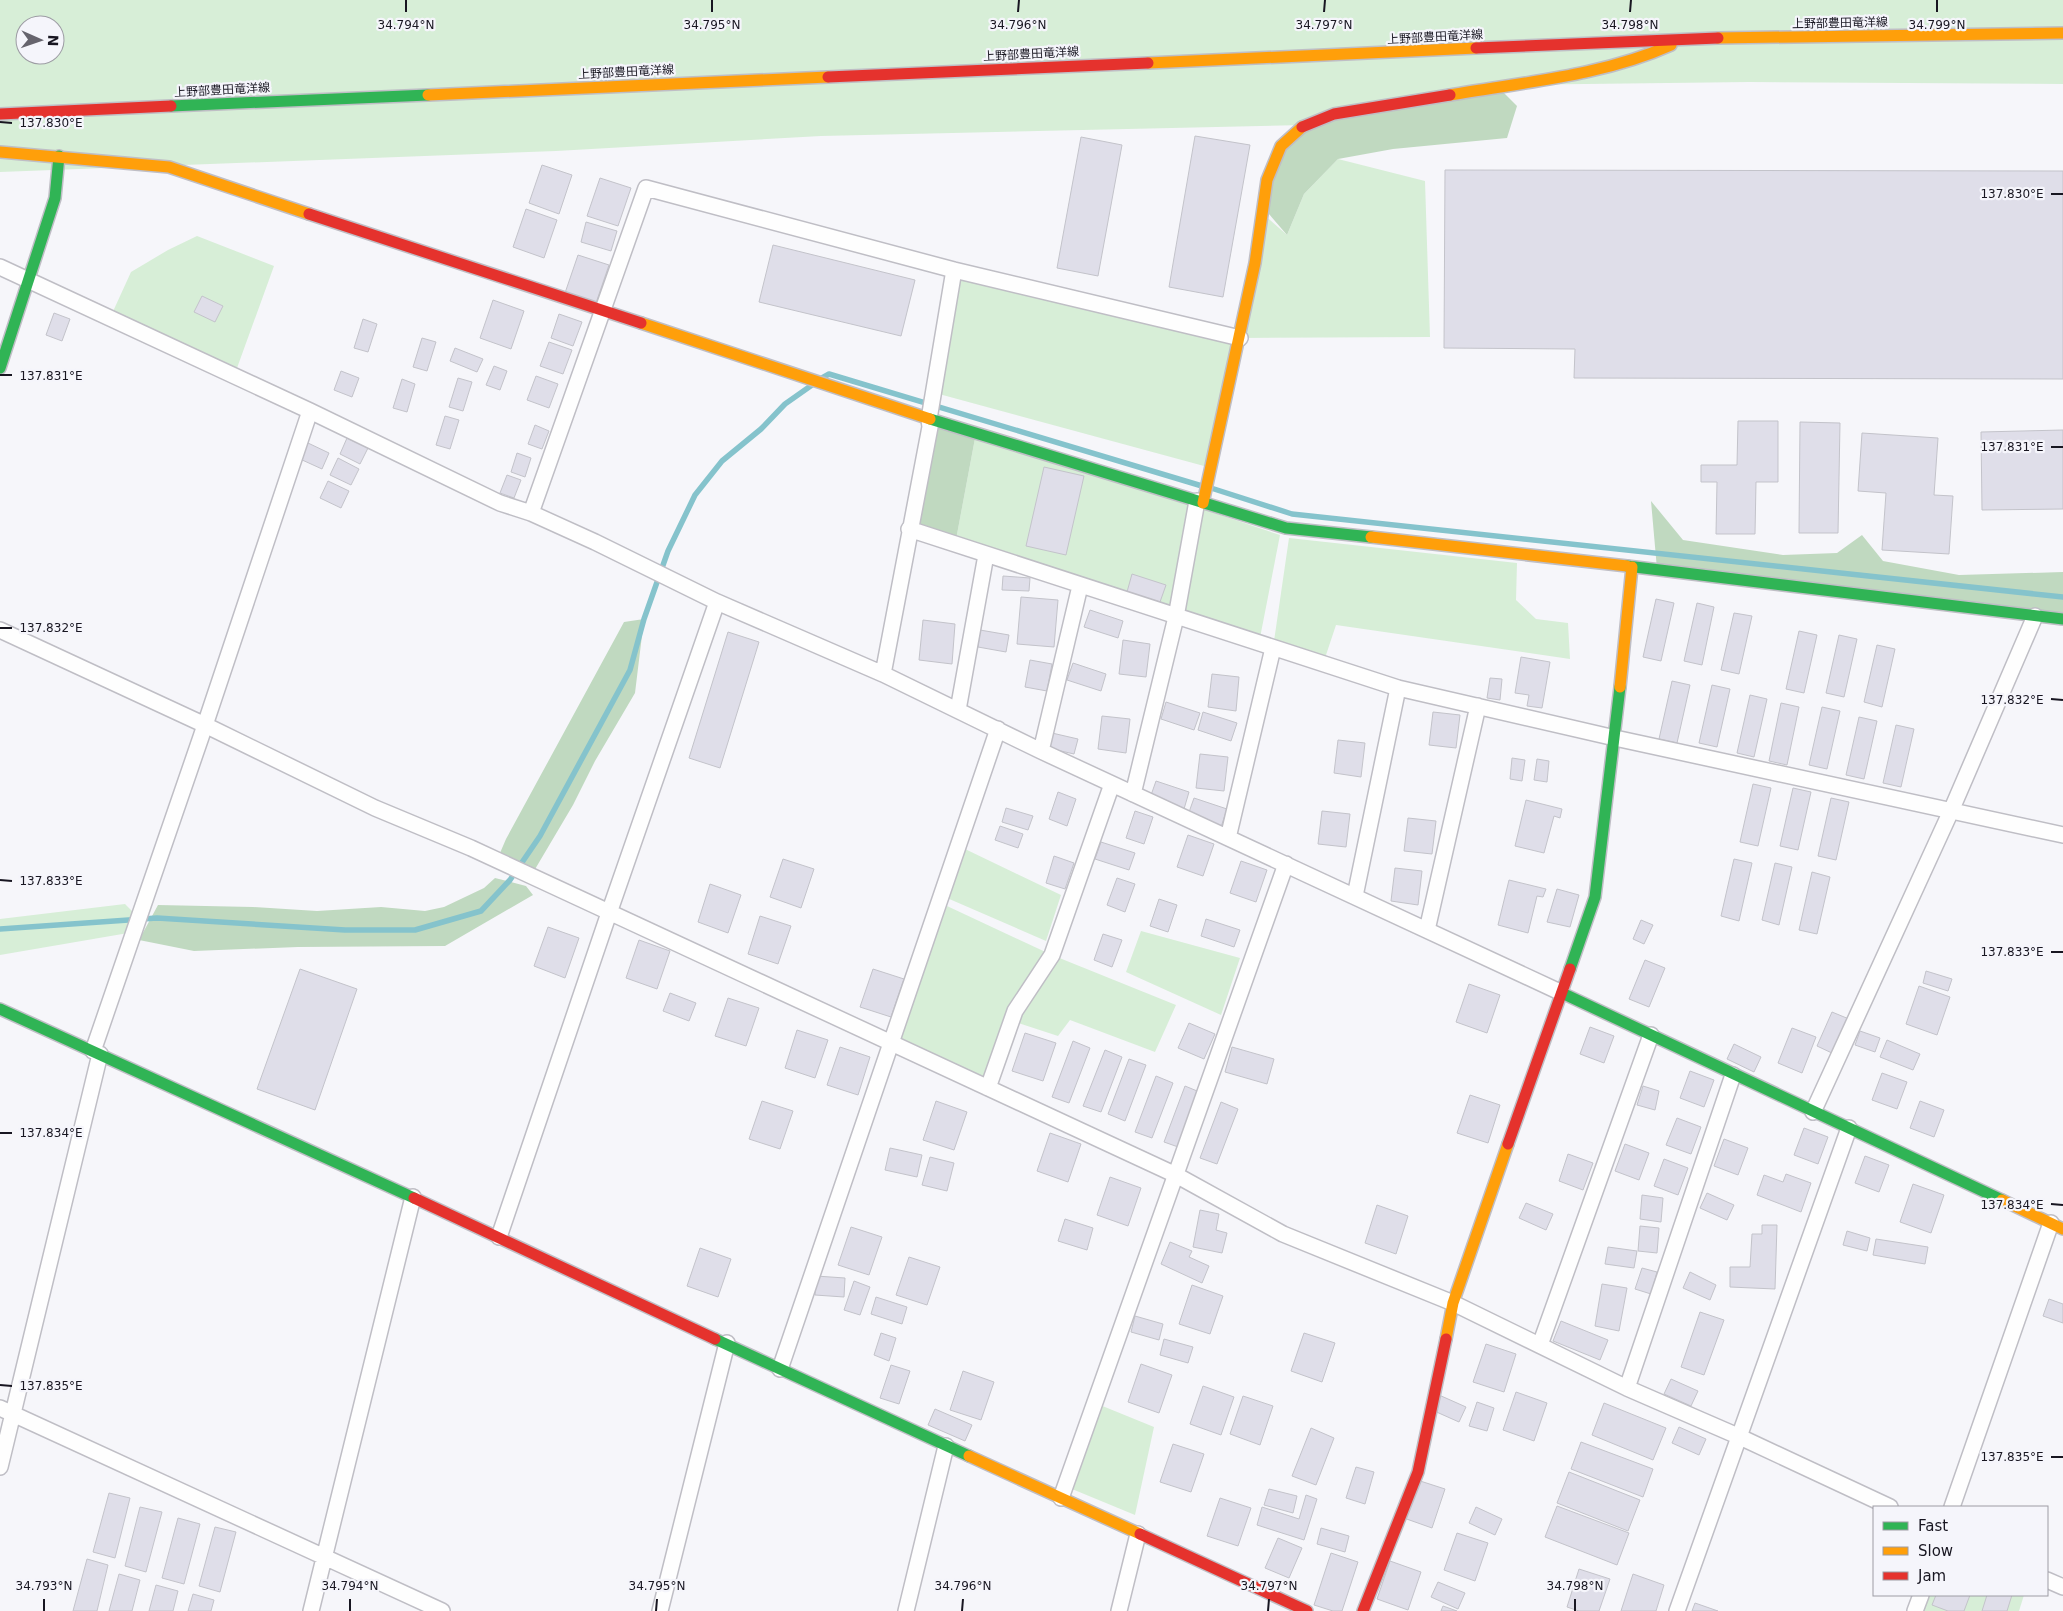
<svg xmlns="http://www.w3.org/2000/svg" width="2063" height="1611" viewBox="0 0 2063 1611" font-family="'DejaVu Sans','Noto Sans JP',sans-serif">
  <rect width="100%" height="100%" fill="#f6f6fa"/>
  <path fill="#d7eed7" fill-rule="evenodd" d="M0 0H2063V84L1749 82 1508 85 1304 125 821 136 556 151 0 172ZM25 25H55V55H25Z
    M1338 159 1425 181 1430 337 1240 338 1262 213 1287 235 1304 194Z
    M197 236 274 266 237 368 110 318 131 272 168 250Z
    M961 271 1239 344 1204 466 939 394Z
    M976 433 1280 535 1259 643 955 545Z
    M1289 538 1517 563 1516 600 1536 619 1568 623 1570 659 1336 625 1323 664 1273 648Z
    M965 849 1061 895 1046 941 947 898Z
    M125 904 132 911 134 932 0 955V919Z
    M947 906 1052 955 1176 1005 1155 1052 1070 1020 1058 1036 1012 1021 988 1088 897 1045Z
    M1141 931 1240 958 1221 1015 1126 972Z
    M1100 1405 1154 1427 1135 1515 1072 1489Z
    M1928 1595H2024L2019 1611H1923Z"/>
  <path fill="#c0d9c0" d="M1498 87 1517 106 1507 138 1393 149 1338 159 1304 194 1287 235 1263 207 1281 146 1334 114Z
    M935 421 976 433 955 545 909 529Z
    M1651 501 1683 540 1783 555 1837 553 1862 535 1883 561 1959 575 2063 572V618L1657 569Z
    M644 619 635 693 595 761 573 805 531 876 497 860 506 839 624 622Z
    M495 878 526 886 533 895 445 946 298 947 194 951 139 940 158 905 253 907 317 911 381 907 425 911 444 907 484 888Z"/>
  <g fill="none" stroke-linecap="round" stroke-linejoin="round">
    <path stroke="#85c3cc" stroke-width="5.5" d="M822 378 829 374 1202 486
      M1211 488 1292 514 2063 597
      M0 929 157 918 345 930H415L481 911 510 880 540 836 630 670 644 619 668 551 695 495 722 461 761 429 785 404 812 385"/>
  </g>
  <path fill="#dfdee9" stroke="#c3c3ca" d="M1195 136 1250 145 1223 297 1169 287Z
    M1081 137 1122 145 1098 276 1057 268Z
    M542 165 572 175 559 214 529 203Z
    M1445 170 2063 171V379L1574 378 1575 349 1444 348Z
    M600 178 631 188 618 226 587 216Z
    M526 209 557 220 544 258 513 247Z
    M586 222 617 231 611 251 581 242Z
    M773 245 915 280 901 336 759 302Z
    M578 255 609 265 596 303 565 293Z
    M202 296 223 306 215 322 194 312Z
    M493 300 524 311 511 349 480 338Z
    M54 313 70 319 62 341 46 335Z
    M559 314 582 322 573 346 551 338Z
    M363 319 377 324 368 352 354 348Z
    M422 338 436 342 427 371 413 367Z
    M549 342 572 350 563 374 540 366Z
    M455 348 483 359 477 372 450 361Z
    M494 366 507 371 500 390 486 385Z
    M341 371 359 378 352 397 334 390Z
    M536 376 558 384 549 408 527 400Z
    M458 378 472 382 463 411 449 407Z
    M402 379 415 384 407 412 393 408Z
    M445 416 459 420 450 449 436 445Z
    M1738 421H1778V482H1756L1755 534H1716L1717 482H1701V465H1737Z
    M1800 422 1840 423 1838 533H1799Z
    M535 425 549 431 542 449 528 444Z
    M2063 430V509L1982 510 1981 432Z
    M1862 433 1938 438 1934 495 1953 496 1949 554 1882 550 1886 493 1858 491Z
    M347 438 368 448 360 464 340 454Z
    M308 443 329 453 322 469 300 459Z
    M517 453 531 458 525 477 511 472Z
    M338 458 359 469 351 485 330 475Z
    M1044 467 1084 476 1066 555 1026 546Z
    M507 475 521 480 514 498 500 493Z
    M328 481 349 491 341 508 320 498Z
    M1132 574 1166 585 1160 602 1127 592Z
    M1003 576 1030 578 1029 591 1002 590Z
    M1021 597 1058 600 1054 647 1017 644Z
    M1656 599 1674 603 1661 661 1643 657Z
    M1697 603 1714 607 1702 665 1684 661Z
    M1090 610 1123 621 1118 638 1084 627Z
    M1734 613 1752 616 1739 674 1721 670Z
    M923 620 955 624 952 664 919 660Z
    M980 630 1009 635 1006 652 978 647Z
    M1799 631 1817 635 1804 693 1786 689Z
    M728 632 759 642 720 768 689 758Z
    M1839 635 1857 639 1844 697 1826 693Z
    M1123 640 1150 644 1146 677 1119 674Z
    M1877 645 1895 649 1882 707 1864 702Z
    M1521 657 1550 662 1542 708 1527 706 1529 695 1515 693Z
    M1030 660 1052 664 1047 691 1025 687Z
    M1073 663 1106 674 1101 691 1067 680Z
    M1212 674 1239 677 1236 711 1208 707Z
    M1490 678 1502 679 1500 700 1487 698Z
    M1672 681 1690 685 1677 743 1659 739Z
    M1712 685 1730 689 1717 747 1699 743Z
    M1750 695 1767 699 1754 757 1737 753Z
    M1166 702 1200 713 1194 730 1161 719Z
    M1781 703 1799 707 1787 765 1769 761Z
    M1822 707 1840 711 1827 769 1809 765Z
    M1203 712 1237 723 1231 741 1198 730Z
    M1433 712 1460 715 1456 748 1429 745Z
    M1102 716 1130 719 1126 753 1098 749Z
    M1859 717 1877 721 1864 779 1846 775Z
    M1896 725 1914 729 1901 787 1883 783Z
    M1052 733 1078 739 1074 754 1048 748Z
    M1338 740 1365 743 1361 777 1334 773Z
    M1200 754 1228 757 1224 791 1196 788Z
    M1512 758 1525 760 1522 781 1510 779Z
    M1537 759 1549 761 1547 782 1534 780Z
    M1156 781 1189 792 1184 809 1150 798Z
    M1753 784 1771 788 1758 846 1740 842Z
    M1793 788 1811 792 1798 850 1780 846Z
    M1058 792 1076 799 1067 826 1049 819Z
    M1194 798 1227 809 1221 827 1188 815Z
    M1831 798 1849 802 1836 860 1818 856Z
    M1526 800 1562 809 1560 818 1554 816 1544 853 1515 846Z
    M1006 808 1033 816 1028 830 1002 822Z
    M1135 811 1153 817 1144 844 1126 838Z
    M1322 811 1350 814 1346 847 1318 844Z
    M1408 818 1436 821 1432 854 1404 851Z
    M1000 826 1023 834 1018 848 995 840Z
    M1188 835 1214 844 1203 876 1177 867Z
    M1101 842 1135 853 1129 870 1095 859Z
    M1054 856 1074 863 1065 889 1046 883Z
    M783 859 814 869 801 908 770 897Z
    M1734 859 1752 863 1739 921 1721 916Z
    M1241 861 1267 870 1256 902 1230 893Z
    M1775 863 1792 867 1779 925 1762 920Z
    M1395 868 1422 871 1418 905 1391 901Z
    M1812 872 1830 877 1817 934 1799 930Z
    M1117 878 1135 884 1125 912 1107 905Z
    M1509 880 1546 889 1543 897 1537 896 1528 933 1498 925Z
    M710 884 741 895 728 933 698 922Z
    M1557 889 1579 895 1570 927 1547 922Z
    M1159 899 1177 905 1168 932 1150 926Z
    M760 916 791 926 778 964 748 954Z
    M1206 919 1240 930 1234 947 1201 936Z
    M1641 920 1653 925 1644 944 1633 939Z
    M548 927 579 938 565 978 534 966Z
    M1103 934 1122 940 1112 967 1094 960Z
    M639 940 670 951 657 989 626 978Z
    M1645 960 1665 968 1649 1007 1629 999Z
    M300 969 357 989 315 1110 257 1089Z
    M873 969 904 979 891 1017 860 1007Z
    M1926 971 1952 979 1948 991 1923 983Z
    M1469 984 1500 995 1487 1033 1456 1022Z
    M1919 986 1950 997 1937 1035 1906 1024Z
    M670 993 696 1003 689 1021 663 1011Z
    M728 998 759 1008 746 1046 715 1036Z
    M1832 1012 1849 1019 1834 1054 1817 1046Z
    M1189 1023 1215 1034 1204 1059 1178 1048Z
    M1590 1027 1614 1036 1604 1063 1580 1054Z
    M1792 1028 1816 1037 1802 1073 1778 1063Z
    M797 1030 828 1040 815 1078 785 1068Z
    M1860 1031 1880 1038 1875 1052 1855 1045Z
    M1025 1033 1056 1043 1043 1081 1012 1071Z
    M1887 1040 1920 1054 1913 1070 1880 1057Z
    M1073 1041 1090 1048 1069 1103 1052 1097Z
    M1734 1044 1761 1057 1754 1072 1727 1059Z
    M840 1047 870 1057 858 1095 827 1085Z
    M1232 1047 1274 1059 1267 1084 1225 1072Z
    M1105 1050 1122 1057 1101 1112 1083 1106Z
    M1129 1059 1146 1065 1125 1121 1108 1114Z
    M1690 1071 1714 1080 1704 1107 1680 1098Z
    M1882 1073 1907 1082 1897 1109 1872 1100Z
    M1156 1076 1173 1083 1152 1138 1135 1132Z
    M1185 1086 1202 1093 1181 1148 1164 1142Z
    M1643 1086 1659 1091 1655 1110 1637 1105Z
    M1470 1095 1500 1105 1488 1143 1457 1133Z
    M762 1101 793 1111 780 1149 749 1139Z
    M936 1101 967 1112 954 1150 923 1140Z
    M1920 1101 1944 1110 1934 1137 1910 1128Z
    M1221 1102 1238 1109 1217 1164 1200 1158Z
    M1677 1118 1701 1127 1691 1154 1666 1145Z
    M1804 1128 1828 1137 1818 1164 1794 1155Z
    M1050 1133 1081 1144 1068 1182 1037 1171Z
    M1724 1139 1748 1148 1738 1175 1714 1166Z
    M1625 1144 1649 1153 1639 1180 1615 1171Z
    M890 1148 922 1155 917 1177 885 1170Z
    M1568 1154 1593 1163 1583 1190 1559 1181Z
    M1865 1156 1889 1165 1879 1192 1855 1183Z
    M930 1157 954 1163 947 1191 922 1185Z
    M1664 1159 1688 1168 1678 1195 1654 1186Z
    M1786 1174 1811 1183 1801 1212 1757 1195 1764 1175 1783 1182Z
    M1110 1177 1141 1188 1128 1226 1097 1215Z
    M1913 1184 1944 1195 1931 1233 1900 1222Z
    M1707 1193 1734 1205 1727 1220 1700 1208Z
    M1642 1195 1663 1198 1661 1222 1640 1219Z
    M1526 1203 1553 1214 1546 1230 1519 1218Z
    M1377 1205 1408 1216 1396 1254 1365 1243Z
    M1200 1210 1219 1214 1216 1230 1227 1233 1222 1253 1193 1247Z
    M1065 1219 1093 1228 1087 1250 1058 1241Z
    M1762 1225H1777L1775 1289 1730 1287V1267H1750L1752 1234H1762Z
    M1640 1226 1659 1228 1657 1253 1638 1251Z
    M851 1227 882 1237 869 1275 838 1265Z
    M1847 1231 1870 1238 1867 1251 1843 1245Z
    M1876 1239 1928 1247 1925 1264 1873 1255Z
    M1170 1242 1192 1251 1189 1257 1209 1266 1202 1283 1161 1264Z
    M1608 1247 1637 1251 1634 1268 1605 1264Z
    M700 1248 731 1259 718 1297 687 1286Z
    M909 1257 940 1267 927 1305 896 1295Z
    M1642 1268 1657 1272 1651 1294 1635 1289Z
    M1690 1272 1716 1285 1710 1300 1683 1288Z
    M816 1276 845 1278 844 1297 815 1295Z
    M854 1281 870 1287 860 1315 844 1310Z
    M1602 1284 1627 1288 1619 1331 1595 1326Z
    M1192 1285 1223 1296 1210 1334 1179 1324Z
    M876 1297 907 1307 902 1324 871 1314Z
    M2049 1299 2063 1304V1323L2043 1316Z
    M1700 1312 1724 1320 1704 1375 1681 1367Z
    M1135 1316 1163 1324 1159 1340 1131 1332Z
    M1561 1321 1608 1340 1600 1360 1553 1341Z
    M881 1333 896 1338 889 1361 874 1355Z
    M1304 1333 1335 1343 1322 1382 1291 1371Z
    M1164 1339 1193 1347 1188 1363 1160 1355Z
    M1486 1344 1516 1354 1504 1392 1473 1382Z
    M1141 1364 1172 1375 1159 1413 1128 1402Z
    M891 1365 910 1371 899 1404 880 1398Z
    M963 1371 994 1382 981 1420 950 1410Z
    M1671 1379 1698 1391 1691 1406 1664 1394Z
    M1203 1386 1234 1397 1221 1435 1190 1424Z
    M1516 1392 1547 1403 1534 1441 1503 1430Z
    M1439 1395 1466 1407 1459 1422 1432 1410Z
    M1243 1396 1273 1406 1260 1445 1230 1434Z
    M1477 1402 1494 1408 1487 1431 1469 1426Z
    M1604 1403 1666 1428 1653 1460 1592 1435Z
    M935 1409 972 1425 965 1441 928 1425Z
    M1679 1427 1706 1439 1699 1455 1672 1443Z
    M1311 1428 1334 1438 1316 1485 1292 1476Z
    M1581 1442 1653 1469 1643 1497 1571 1469Z
    M1173 1444 1204 1454 1191 1492 1160 1482Z
    M1356 1467 1374 1472 1365 1504 1346 1498Z
    M1569 1472 1640 1500 1628 1531 1557 1503Z
    M1414 1479 1445 1489 1432 1528 1401 1517Z
    M1269 1489 1297 1496 1293 1513 1264 1505Z
    M109 1493 130 1498 115 1558 93 1552Z
    M1306 1495 1317 1499 1304 1540 1257 1525 1262 1507 1299 1519Z
    M1220 1498 1251 1508 1238 1546 1207 1536Z
    M1557 1506 1629 1533 1617 1565 1545 1537Z
    M140 1507 162 1512 146 1572 125 1566Z
    M1476 1507 1502 1519 1495 1535 1469 1523Z
    M178 1518 200 1524 184 1584 162 1578Z
    M215 1527 236 1532 220 1592 199 1586Z
    M1321 1528 1349 1536 1345 1552 1317 1544Z
    M1457 1533 1488 1543 1475 1581 1444 1570Z
    M1278 1538 1302 1548 1289 1578 1265 1568Z
    M1331 1553 1358 1562 1342 1611H1333L1314 1605Z
    M87 1559 108 1565 97 1611H73Z
    M1390 1561 1421 1572 1408 1610 1377 1599Z
    M1579 1569 1610 1579 1599 1611H1579L1567 1607Z
    M119 1574 140 1580 132 1611H109Z
    M1633 1574 1664 1585 1656 1611H1621Z
    M1438 1582 1465 1593 1458 1609 1431 1597Z
    M156 1585 178 1591 173 1611H149Z
    M193 1594 214 1600 211 1611H188Z
    M1936 1595H1970L1964 1611H1948L1932 1605Z
    M1987 1595H2012L2007 1611H1982Z
    M1695 1603 1718 1611H1692Z
    M1443 1606 1457 1611H1441Z"/>
  <g fill="none" stroke-linecap="round" stroke-linejoin="round">
    <defs>
      <path id="street" d="M0 267 310 411 500 503 531 513 595 542 717 602 883 674 1041 751 1562 993
        M531 513 646 188 954 270 1240 338
        M909 529 1398 688 1615 738 2063 835
        M0 630 205 725 375 808 471 848 1176 1175 1283 1234 1453 1303 1627 1388 1740 1437 1890 1507
        M883 674 930 427 929 419 954 270
        M958 710 986 555
        M1041 751 1080 586
        M1133 794 1176 617 1197 501
        M1228 838 1273 648
        M1355 896 1398 688
        M1427 930 1478 706
        M93 1051 201 737 310 411
        M988 1088 1015 1011 1052 955 1112 784
        M1813 1112 1951 811 2035 616
        M499 1237 609 913 717 602
        M1540 1345 1651 1035
        M780 1369 998 729
        M1627 1388 1733 1075
        M0 1408 442 1611
        M0 1467 100 1054
        M1061 1498 1286 864
        M1952 1507 2051 1223
        M2047 1580 2063 1587
        M311 1611 413 1197
        M660 1611 727 1343
        M906 1611 946 1446
        M1119 1611 1138 1534
        M1677 1611 1849 1128
        M1915 1611 1921 1595"/>
      <path id="fast" d="M171 106 428 95
        M0 368 55 198 59 156
        M930 419 1286 528 1371 537
        M1627 566 2063 619
        M1570 969 1595 897 1620 687
        M1562 993 2002 1200
        M0 1009 414 1198
        M715 1339 969 1456"/>
      <path id="slow" d="M1718 38 2063 33
        M1148 63 1476 48
        M428 95 828 77
        M1450 95C1524 82 1602 76 1671 45
        M0 152 169 167 309 214
        M641 323 930 419
        M1203 503 1255 263 1267 180 1281 146 1302 127
        M1371 537 1627 566
        M1620 687 1632 567
        M2002 1200 2063 1229
        M1446 1339 1453 1303 1508 1144
        M969 1456 1140 1534"/>
      <path id="jam" d="M1476 48 1718 38
        M828 77 1148 63
        M0 114 171 106
        M1302 127 1334 114 1450 95
        M309 214 641 323
        M1508 1144 1570 969
        M414 1198 715 1339
        M1140 1534 1307 1611
        M1363 1611 1418 1472 1446 1339"/>
    </defs>
    <use href="#street" stroke="#bfbec5" stroke-width="18"/>
    <use href="#fast" stroke="#bfbec5" stroke-width="14"/>
    <use href="#slow" stroke="#bfbec5" stroke-width="14"/>
    <use href="#jam" stroke="#bfbec5" stroke-width="14"/>
    <use href="#street" stroke="#fefefe" stroke-width="15"/>
    <use href="#fast" stroke="#30b455" stroke-width="11"/>
    <use href="#slow" stroke="#ff9f0a" stroke-width="11"/>
    <use href="#jam" stroke="#e5322d" stroke-width="11"/>
  </g>
  <path fill="none" stroke="#181621" stroke-width="2" d="M406 12V0M712 12V0M1018 12 1019 0M1324 12 1325 0M1630 12 1631 0M1937 12V0M0 122 12 123M2051 194H2063M0 375H12M2051 447H2063M0 628H12M2051 699 2063 700M0 880 12 881M2051 952H2063M0 1133H12M2051 1204 2063 1205M0 1385 12 1386M2051 1457H2063M44 1611V1599M350 1611V1599M656 1611 657 1599M962 1611 963 1599M1268 1611 1269 1599M1575 1611V1599"/>
  <g text-anchor="middle" stroke-width="4.5" stroke-linejoin="round" paint-order="stroke">
    <g font-size="12" fill="#181621" stroke="#f5f5fb">
      <text transform="translate(1840 23) rotate(-1)" y="4">上野部豊田竜洋線</text>
      <text transform="translate(1435 37) rotate(-3)" y="4">上野部豊田竜洋線</text>
      <text transform="translate(1031 54) rotate(-3)" y="4">上野部豊田竜洋線</text>
      <text transform="translate(626 72) rotate(-3)" y="4">上野部豊田竜洋線</text>
      <text transform="translate(222 90) rotate(-3)" y="4">上野部豊田竜洋線</text>
    </g>
  </g>
  <g font-size="12" text-anchor="middle" fill="#181621" stroke="#f5f5fb" stroke-width="4.5" stroke-linejoin="round" paint-order="stroke">
    <text x="406" y="29">34.794°N</text>
    <text x="712" y="29">34.795°N</text>
    <text x="1018" y="29">34.796°N</text>
    <text x="1324" y="29">34.797°N</text>
    <text x="1630" y="29">34.798°N</text>
    <text x="1937" y="29">34.799°N</text>
    <text x="51" y="127">137.830°E</text>
    <text x="2012" y="198">137.830°E</text>
    <text x="51" y="380">137.831°E</text>
    <text x="2012" y="451">137.831°E</text>
    <text x="51" y="632">137.832°E</text>
    <text x="2012" y="704">137.832°E</text>
    <text x="51" y="885">137.833°E</text>
    <text x="2012" y="956">137.833°E</text>
    <text x="51" y="1137">137.834°E</text>
    <text x="2012" y="1209">137.834°E</text>
    <text x="51" y="1390">137.835°E</text>
    <text x="2012" y="1461">137.835°E</text>
    <text x="44" y="1590">34.793°N</text>
    <text x="350" y="1590">34.794°N</text>
    <text x="657" y="1590">34.795°N</text>
    <text x="963" y="1590">34.796°N</text>
    <text x="1269" y="1590">34.797°N</text>
    <text x="1575" y="1590">34.798°N</text>
  </g>
  <rect x="1873" y="1506" width="175" height="90" fill="#f5f5fb" stroke="#9d9ca4"/>
  <rect x="1883" y="1522" width="25" height="8" fill="#30b455" stroke="#9d9ca4"/>
  <text x="1918" y="1531" font-size="15" fill="#181621">Fast</text>
  <rect x="1883" y="1547" width="25" height="8" fill="#ff9f0a" stroke="#9d9ca4"/>
  <text x="1918" y="1556" font-size="15" fill="#181621">Slow</text>
  <rect x="1883" y="1572" width="25" height="8" fill="#e5322d" stroke="#9d9ca4"/>
  <text x="1918" y="1581" font-size="15" fill="#181621">Jam</text>
  <g transform="translate(40 40) rotate(92)"><circle r="24" fill="#f5f5fb" stroke="#9d9ca4"/>
  <path d="M0-4L9 19L0 12L-9 19Z" fill="#66646d"/>
  <text y="-8" font-size="14" font-weight="bold" text-anchor="middle" fill="#181621">N</text>
  </g>
</svg>
